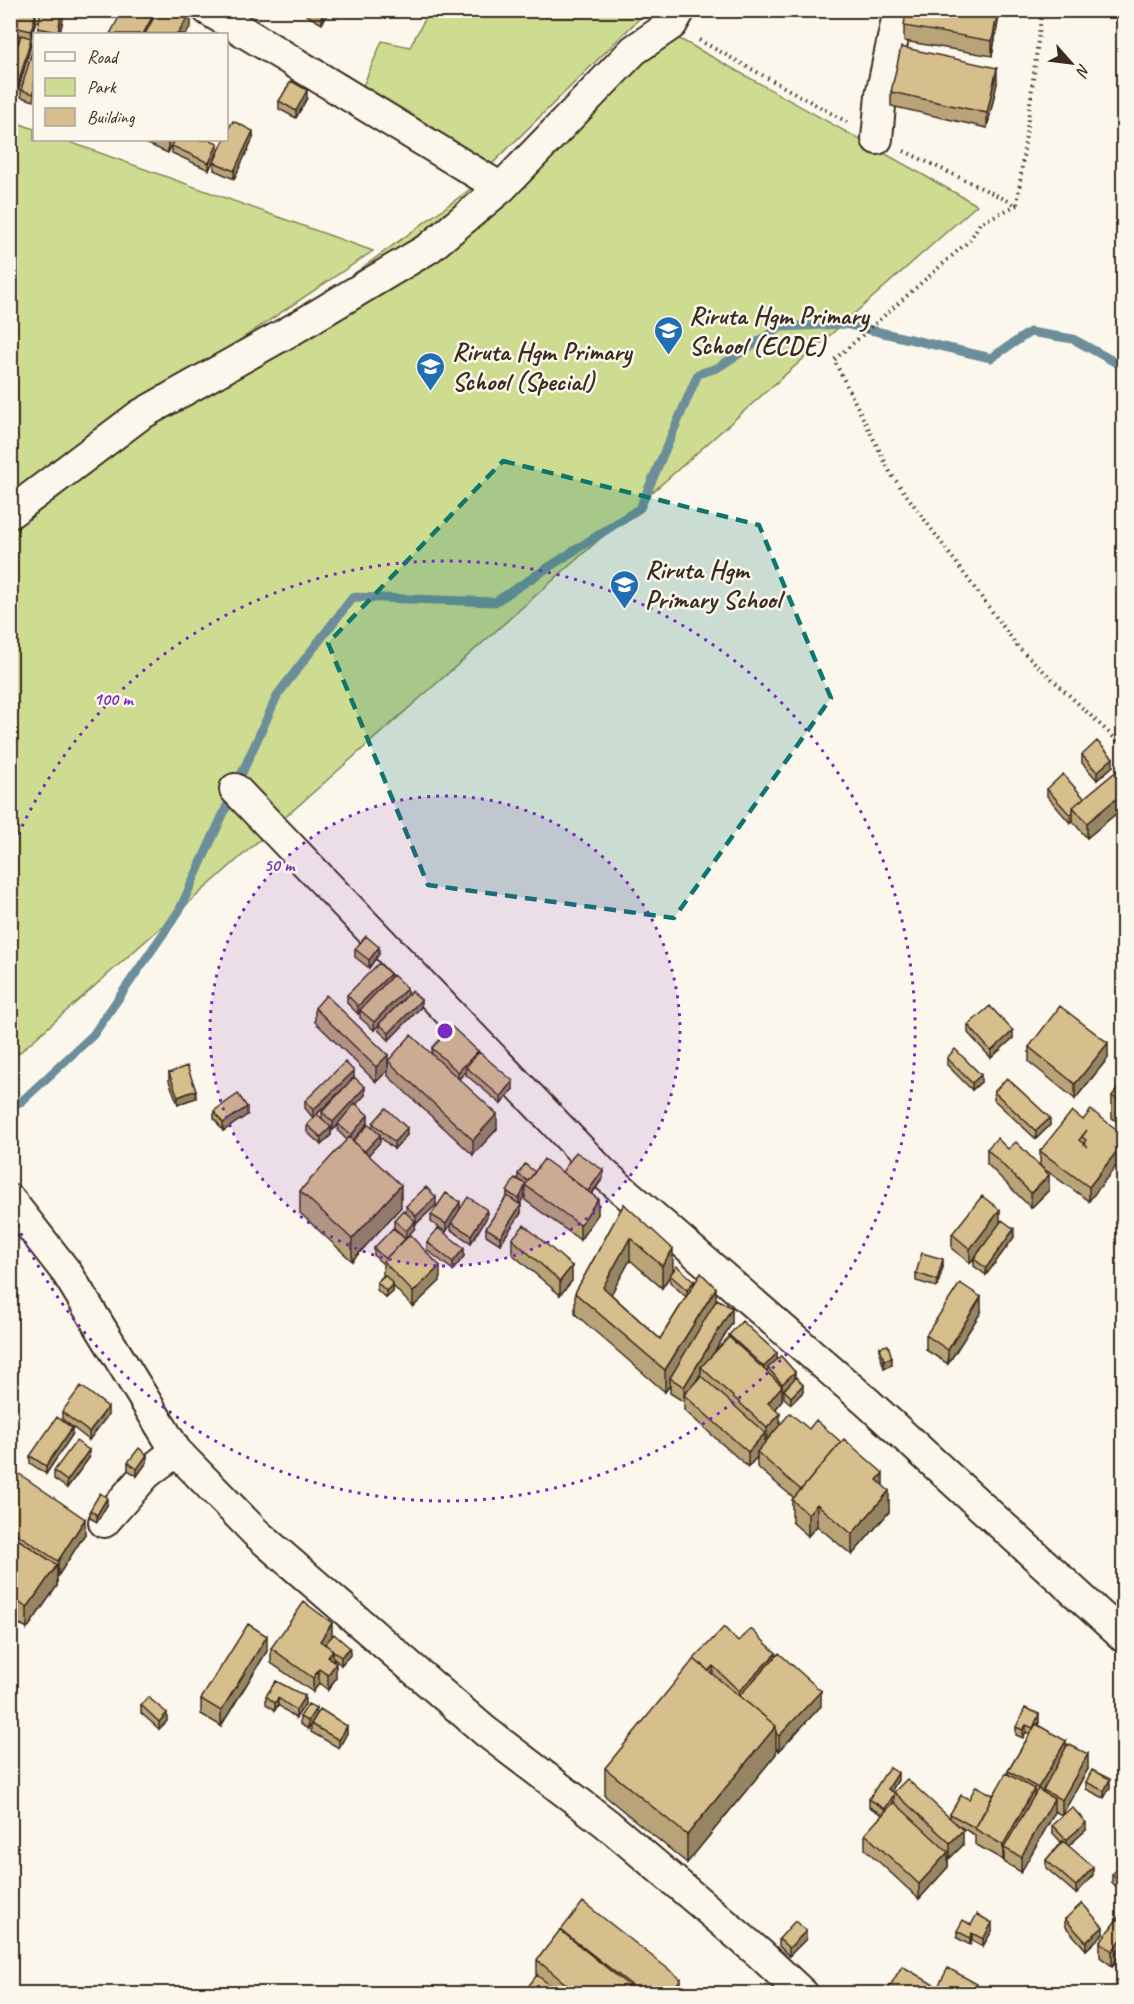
<svg xmlns="http://www.w3.org/2000/svg" width="1134" height="2004" viewBox="0 0 1134 2004" font-family="Caveat,sans-serif">
  <rect width="100%" height="100%" fill="#fbf7ec"/>
  <filter id="ink" filterUnits="userSpaceOnUse"><feTurbulence type="fractalNoise" baseFrequency=".0167" numOctaves="2"/><feDisplacementMap in="SourceGraphic" scale="12" xChannelSelector="R" yChannelSelector="G"/><feConvolveMatrix kernelMatrix="1 2 1 2 8 2 1 2 1" color-interpolation-filters="sRGB"/></filter>
  <g filter="url(#ink)">
    <path fill="#cddc90" stroke="#848357" stroke-width="1.5" d="M429 11H647L489 167 363 86 382 41 410 47Z
      M678 38 977 205 11 1060 10 524Z
      M10 120 34 129V140H64L373 251 11 493Z"/>
    <g fill="none" stroke-linecap="round" stroke-linejoin="round">
      <path stroke="#6c8e9a" stroke-width="9" d="M10 1106 22 1101 93 1035 179 911 278 694 353 597 495 602 640 508 698 374 717 368 781 327 845 324 991 358 1030 332 1073 339 1124 367"/>
      <defs>
        <path id="minor" d="M208 10 501 188
          M877 139 881 95 899 10
          M10 513 140 415 297 327 429 248 501 188 634 50 672 24 680 10
          M235 789 602 1172 867 1402 1124 1637
          M10 1200 67 1273 176 1451 256 1533 485 1731 606 1823 759 1953 803 1994
          M104 1522 146 1474 176 1451"/>
      </defs>
      <use href="#minor" stroke="#3b2a1e" stroke-width="34"/>
      <path stroke="#3b2a1e" stroke-width="4" stroke-dasharray="1.5 4.5" stroke-linecap="butt" d="M699 40 847 122
        M904 151 1017 205 1042 10
        M1017 205 980 223 970 240 834 360 891 474 1018 647 1124 747"/>
      <use href="#minor" stroke="#fbf7ec" stroke-width="30"/>
    </g>
    <path fill="#b9a379" stroke="#3b2a1e" stroke-width="1.5" fill-rule="evenodd" d="M10 10H30L36 20 31 38V45L17 95 10 93V71L20 36 10 34Z
      M41 10 60 34H38V28Z
      M306 10H329L322 24 306 15Z
      M1000 10 992 56 904 41V26Z
      M34 45V101L21 97V90Z
      M997 83 987 128 891 106V92Z
      M307 98 296 118 279 109V101Z
      M253 138 234 179 214 170V162Z
      M139 140H174L168 153Z
      M172 146 218 151 209 170 172 153Z
      M1082 755 1113 766 1097 780 1082 763Z
      M1124 765V807L1087 838 1073 822V820L1070 823 1047 796V789L1084 798Z
      M355 949 379 954 369 968 355 957Z
      M390 979 407 995 421 1007 389 1040 379 1031V1024L374 1030 360 1018V1012L358 1014 347 1003V995Z
      M315 1008 388 1070 376 1082 315 1022Z
      M968 1025 1013 1038 991 1058 968 1033Z
      M1029 1047 1108 1058 1075 1099 1029 1062Z
      M432 1048 478 1054 513 1089 501 1104 466 1075V1071L459 1079 497 1129 473 1155 388 1076V1061L432 1054Z
      M947 1058 981 1082 972 1090 947 1065Z
      M169 1073 196 1098 178 1104 169 1081Z
      M354 1078 365 1095 356 1104 368 1123 353 1141 373 1128V1123L407 1135 394 1149 380 1137V1142L368 1155 401 1207 352 1261 300 1213V1191L347 1140 338 1131V1125L333 1130 331 1128V1135L321 1145 307 1132V1125L322 1119V1112L340 1092 313 1118 305 1108V1101Z
      M1124 1080V1126L1112 1118V1096Z
      M994 1092 1050 1125 1036 1139 994 1100Z
      M214 1111 247 1115 223 1131 214 1118Z
      M1083 1120 1124 1135 1089 1201 1040 1166V1151Z
      M987 1149 1049 1190 1031 1208 987 1164Z
      M535 1172H562L603 1178 592 1194 598 1214 580 1240 525 1200V1194L520 1204 521 1213 500 1244 486 1235V1228L507 1196V1192L518 1180V1174Z
      M624 1204 673 1271 694 1284 716 1301 732 1323 712 1355 729 1337V1335L777 1359 795 1379 803 1392 791 1404 784 1398V1390L790 1384 782 1391V1401L775 1410 780 1426 809 1429 883 1486 889 1512 852 1555 817 1526 808 1536 792 1522V1500L794 1498 757 1467V1457L748 1467 684 1410V1401V1402L670 1393V1385L665 1392 575 1314V1293ZM630 1260 662 1288 670 1276V1282L686 1297 660 1339 611 1294Z
      M436 1205 416 1224 415 1222V1228L406 1238 394 1228V1220L406 1213V1206Z
      M460 1209 487 1217 471 1243 451 1230V1223L446 1232 431 1222V1215Z
      M1000 1222 1014 1237 986 1275 974 1266V1259L980 1251 970 1263 952 1249V1234Z
      M512 1239 572 1281 560 1295 512 1254Z
      M405 1240 440 1281 413 1307 393 1286V1292L386 1298 377 1290V1282L383 1276V1264L374 1256V1248Z
      M427 1242 464 1256 453 1270 427 1250Z
      M943 1267 937 1287 916 1281V1273Z
      M981 1312 948 1364 926 1350V1335Z
      M880 1347 892 1365 884 1368 880 1355Z
      M62 1412 108 1415 89 1440 62 1419Z
      M72 1435 46 1474 30 1463V1456Z
      M89 1458 67 1488 54 1479V1471Z
      M128 1462H147L137 1476 128 1470Z
      M10 1477 85 1534 58 1576 57 1575V1586L27 1629 10 1618Z
      M107 1505 97 1522 90 1518V1510Z
      M332 1636 350 1655 341 1665 333 1658 336 1678 328 1690 319 1683 313 1692 271 1663V1648Z
      M738 1642 776 1656 821 1706 779 1751 776 1748V1754L687 1863 605 1796V1768Z
      M267 1651 221 1726 201 1714V1699Z
      M276 1681 305 1704 296 1718 278 1705 275 1710 266 1704V1696Z
      M141 1705 167 1721 159 1729 141 1713Z
      M316 1716 347 1733 339 1748 311 1732V1724L308 1729 300 1724V1717Z
      M1039 1722 1038 1725 1066 1748 1088 1769 1062 1815 1054 1811V1814L1021 1872 1004 1862V1858L1003 1860 975 1844V1835L957 1825 963 1845 950 1858 948 1856V1867L919 1899 865 1849V1834L883 1815 869 1807V1799L898 1780 891 1791 950 1819V1814L969 1799 993 1795 1008 1774V1771L1030 1734 1026 1732 1023 1738 1016 1735V1727Z
      M1124 1752V1787L1117 1783V1761Z
      M1086 1782 1110 1787 1104 1798 1086 1789Z
      M1052 1825 1086 1830 1068 1846 1093 1875 1076 1894 1046 1868V1860L1061 1842 1052 1832Z
      M1112 1875H1124V1892L1112 1883Z
      M1124 1910V1973L1116 1967V1961L1112 1966 1100 1957V1942Z
      M1065 1919 1103 1934 1086 1950 1065 1926Z
      M971 1925 992 1931 983 1946 972 1940 970 1945 957 1938V1931Z
      M561 1930 681 1994H523L537 1976V1960Z
      M779 1939H806L789 1956 779 1946Z"/>
    <path fill="#968563" stroke="#3b2a1e" stroke-width="1.5" d="M62 10H65L60 34H58Z
      M156 10H164L151 34H143Z
      M322 10H329L322 24Z
      M998 10H1000L992 56V41Z
      M191 11V26L186 34H178Z
      M36 12V20L31 38V31Z
      M31 38V45L17 95V88Z
      M997 68V83L987 128V113Z
      M307 90V98L296 118V111Z
      M253 131V138L234 179V171Z
      M168 140H174L168 153Z
      M218 143V151L209 170V163Z
      M1113 758V766L1097 780V772Z
      M1124 792V807L1087 838V823Z
      M1073 812V820L1070 823V815Z
      M379 947V954L369 968V960Z
      M390 974V982L360 1010V1012L358 1014V1006Z
      M407 988V995L374 1030V1022Z
      M421 1000V1007L389 1040V1033Z
      M1013 1031V1038L991 1058V1051Z
      M1108 1043V1058L1075 1099V1084Z
      M478 1051V1059L466 1067V1071L458 1080V1072Z
      M388 1055V1070L376 1082V1067Z
      M354 1071V1078L313 1118V1110Z
      M981 1075V1082L972 1090V1083Z
      M513 1081V1089L501 1104V1097Z
      M365 1087V1095L338 1124V1125L333 1130V1122Z
      M196 1090V1098L178 1104V1097Z
      M247 1107V1115L223 1131V1123Z
      M497 1114V1129L473 1155V1140Z
      M368 1115V1123L351 1143V1135Z
      M1050 1118V1125L1036 1139V1131Z
      M331 1127V1135L321 1145V1137Z
      M407 1128V1135L394 1149V1142Z
      M380 1135V1142L361 1163V1155Z
      M1124 1142V1156L1089 1201V1187Z
      M603 1170V1178L588 1198V1191Z
      M1049 1175V1190L1031 1208V1193Z
      M401 1185V1207L352 1261V1239Z
      M525 1187V1194L519 1206V1199Z
      M436 1197V1205L416 1224V1216Z
      M598 1199V1214L580 1240V1225Z
      M460 1202V1210L446 1232V1224Z
      M521 1205V1213L500 1244V1237Z
      M487 1210V1217L471 1243V1235Z
      M1000 1210V1225L970 1263V1249Z
      M415 1221V1228L406 1238V1231Z
      M1014 1229V1237L986 1275V1268Z
      M630 1238V1260L603 1309V1287Z
      M464 1248V1256L453 1270V1262Z
      M673 1249V1271L662 1288V1266Z
      M943 1259V1267L937 1287V1280Z
      M440 1266V1281L413 1307V1292Z
      M572 1266V1281L560 1295V1281Z
      M694 1281V1289L687 1297V1290Z
      M393 1284V1292L386 1298V1291Z
      M716 1288V1310L670 1378V1385L665 1392V1370Z
      M981 1297V1312L948 1364V1350Z
      M732 1308V1323L704 1369 701 1367V1373L687 1397 684 1395V1402V1387Z
      M777 1353V1360L768 1368V1370L764 1375V1367Z
      M892 1358V1365L884 1368V1360Z
      M795 1372V1379L782 1391V1384Z
      M803 1385V1392L791 1404V1397Z
      M782 1386V1401L768 1418V1403Z
      M108 1407V1415L89 1440V1432Z
      M780 1414V1429L767 1443V1428Z
      M72 1428V1435L46 1474V1466Z
      M765 1433V1448L757 1452V1457L748 1467V1452Z
      M89 1450V1458L67 1488V1481Z
      M147 1455V1462L137 1476V1469Z
      M883 1473V1495L877 1480Z
      M889 1491V1512L852 1555V1534Z
      M107 1498V1505L97 1522V1515Z
      M817 1504V1526L808 1536V1514Z
      M85 1519V1534L58 1576V1561Z
      M57 1565V1586L27 1629V1608Z
      M332 1623V1638L325 1648 320 1641Z
      M267 1636V1651L221 1726V1711Z
      M350 1648V1655L341 1665V1657Z
      M333 1650V1665L328 1657Z
      M776 1653V1668L739 1699V1691Z
      M336 1663V1678L328 1690V1675Z
      M713 1666V1681L708 1671Z
      M319 1669V1683L313 1692V1678Z
      M821 1691V1706L779 1751V1736Z
      M305 1696V1704L296 1718V1710Z
      M278 1698V1705L275 1710V1703Z
      M316 1708V1716L308 1729V1721Z
      M167 1713V1721L159 1729V1722Z
      M1039 1714V1722L1033 1735V1728Z
      M1026 1725V1732L1023 1738V1730Z
      M347 1726V1733L339 1748V1740Z
      M776 1726V1754L687 1863V1835Z
      M1066 1741V1756L1043 1790V1795L1038 1803V1788Z
      M1088 1754V1769L1062 1815V1800Z
      M898 1773V1780L888 1797V1789Z
      M1110 1779V1787L1104 1798V1791Z
      M1034 1789V1804L1004 1848V1858L1003 1860V1845Z
      M894 1794V1801L885 1816V1809Z
      M1054 1799V1814L1021 1872V1857Z
      M1086 1823V1830L1066 1848V1840Z
      M963 1830V1845L950 1858V1843Z
      M948 1852V1867L919 1899V1884Z
      M1093 1867V1875L1076 1894V1886Z
      M992 1923V1931L983 1946V1939Z
      M1103 1927V1934L1086 1950V1942Z
      M806 1931V1939L789 1956V1948Z
      M972 1933V1940L970 1945V1938Z
      M1124 1936V1951L1116 1952V1961L1112 1966V1951Z
      M681 1979V1994H669Z
      M977 1984V1994H972Z
      M934 1985V1994H928Z"/>
    <path fill="#d7be8d" stroke="#3b2a1e" stroke-width="1.5" fill-rule="evenodd" d="M10 10H29L36 12 31 31 10 26Z
      M41 10H62L58 32 38 28Z
      M123 10H156L143 34H110Z
      M158 10H190L191 11 178 34H145Z
      M906 10H998L992 41 904 26Z
      M21 35 31 38 17 88 10 86V71Z
      M34 45V94L21 90Z
      M901 47 997 68 987 113 891 92Z
      M291 81 307 90 296 111 279 101Z
      M233 121 253 131 234 171 214 162 224 140H226V134Z
      M175 140H210L218 143 209 163 172 146Z
      M1097 741 1113 758 1097 772 1082 755Z
      M1124 765V792L1087 823 1073 807Z
      M1063 774 1084 798 1073 807V812L1070 815 1047 789Z
      M366 936 379 947 369 960 355 949Z
      M379 963 390 974 358 1006 347 995Z
      M393 975 407 988 374 1022 360 1010Z
      M412 991 421 1000 389 1033 379 1024Z
      M326 995 388 1055 376 1067 315 1008Z
      M990 1006 1013 1031 991 1051 968 1025Z
      M1060 1006 1108 1043 1075 1084 1029 1047Z
      M452 1027 478 1051 458 1072 432 1048Z
      M411 1035 497 1114 473 1140 388 1061Z
      M955 1049 981 1075 972 1083 947 1058Z
      M479 1052 513 1081 501 1097 466 1067Z
      M345 1062 354 1071 313 1110 305 1101Z
      M187 1066 196 1090 178 1097 169 1073Z
      M354 1077 365 1087 333 1122 322 1112Z
      M1007 1078 1050 1118 1036 1131 994 1092Z
      M1124 1080V1104L1112 1096Z
      M238 1094 247 1107 223 1123 214 1111Z
      M355 1103 368 1115 351 1135 338 1124Z
      M386 1108 407 1128 394 1142 373 1123Z
      M1091 1110 1124 1135V1142L1089 1187 1040 1151 1072 1111 1083 1120ZM1087 1130 1082 1137 1086 1140 1084 1143 1088 1147 1079 1140Z
      M317 1114 331 1127 321 1137 307 1125Z
      M369 1124 380 1135 364 1152 353 1141Z
      M349 1137 401 1185 352 1239 300 1191Z
      M997 1138 1008 1149 1016 1142 1049 1175 1031 1193 987 1149Z
      M576 1152 603 1170 588 1191 562 1172Z
      M544 1159 598 1199 580 1225 525 1185Z
      M525 1164 535 1172 528 1181 518 1174Z
      M515 1178 526 1184 519 1199 507 1192Z
      M426 1187 436 1197 416 1216 406 1206Z
      M446 1193 460 1202 446 1224 431 1215Z
      M507 1196 521 1205 500 1237 486 1228Z
      M982 1196 1000 1210 970 1249 952 1234Z
      M468 1197 487 1210 471 1235 451 1223Z
      M624 1204 673 1249 662 1266 630 1238 603 1287 660 1339 701 1273 716 1288 665 1370 575 1293Z
      M403 1210 415 1221 406 1231 394 1220Z
      M1002 1220 1014 1229 986 1268 974 1259Z
      M524 1225 572 1266 560 1281 512 1239Z
      M393 1228 405 1239 385 1259 374 1248Z
      M438 1228 464 1248 453 1262 427 1242Z
      M410 1235 440 1266 413 1292 383 1261Z
      M922 1253 943 1259 937 1280 916 1273Z
      M677 1266 694 1281 687 1290 670 1275Z
      M385 1275 393 1284 386 1291 377 1282Z
      M960 1283 981 1297 948 1350 926 1335Z
      M717 1299 732 1308 684 1387 670 1378Z
      M742 1321 777 1353 764 1367 729 1335Z
      M729 1337 782 1386 768 1403 780 1414 767 1428 701 1367Z
      M888 1345 892 1358 884 1360 880 1347Z
      M781 1356 795 1372 782 1384 768 1368Z
      M701 1376 765 1433 748 1452 684 1395Z
      M796 1377 803 1385 791 1397 784 1390Z
      M81 1386 108 1407 89 1432 62 1412Z
      M790 1413 809 1429 816 1420 841 1442 801 1490 757 1452Z
      M57 1417 72 1428 46 1466 30 1456Z
      M844 1439 883 1473 877 1480 889 1491 852 1534 817 1504 808 1514 792 1500Z
      M76 1441 89 1450 67 1481 54 1471Z
      M139 1448 147 1455 137 1469 128 1462Z
      M15 1471 85 1519 58 1561 10 1529V1477Z
      M100 1493 107 1498 97 1515 90 1510Z
      M10 1534 57 1565 27 1608 10 1596Z
      M304 1602 332 1623 320 1641 333 1650 328 1657 336 1663 328 1675 319 1669 313 1678 271 1648Z
      M248 1624 267 1636 221 1711 201 1699Z
      M724 1627 738 1642 751 1629 776 1653 739 1691 713 1666 708 1671 702 1664 701 1665 694 1659 691 1662Z
      M334 1634 350 1648 341 1657 325 1644Z
      M779 1653 821 1691 779 1736 776 1733V1726L739 1696Z
      M694 1659 776 1726 687 1835 605 1768Z
      M276 1681 305 1696 296 1710 278 1698 275 1703 266 1696Z
      M148 1697 167 1713 159 1722 141 1705Z
      M308 1704 316 1708 308 1721 300 1717Z
      M1025 1708 1039 1714 1033 1728 1026 1725 1023 1730 1016 1727Z
      M320 1709 347 1726 339 1740 311 1724Z
      M1036 1724 1066 1741 1038 1788 1008 1771Z
      M1068 1744 1088 1754 1062 1800 1043 1790Z
      M1124 1752V1766L1117 1761Z
      M889 1767 898 1773 888 1789 895 1793 885 1809 869 1799Z
      M1092 1770 1110 1779 1104 1791 1086 1782Z
      M1006 1773 1034 1789 1003 1845 975 1829Z
      M907 1779 963 1830 950 1843 894 1792Z
      M976 1786 993 1795 975 1828 950 1814 961 1795 969 1799Z
      M1038 1789 1054 1799 1021 1857 1004 1848Z
      M894 1802 948 1852 919 1884 865 1834Z
      M1072 1807 1086 1823 1066 1840 1052 1825Z
      M1063 1841 1093 1867 1076 1886 1046 1860Z
      M1117 1869 1124 1875V1885L1112 1875Z
      M583 1902 681 1979 669 1994H643L561 1930Z
      M1082 1903 1103 1927 1086 1942 1065 1919Z
      M1124 1910V1936L1112 1951 1100 1942Z
      M977 1914 992 1923 983 1939 972 1933 970 1938 957 1931 963 1920 971 1925Z
      M795 1921 806 1931 789 1948 779 1939Z
      M560 1930 639 1994H578L537 1960Z
      M1124 1942V1958L1116 1952Z
      M902 1966 934 1985 928 1994H885Z
      M948 1968 977 1984 972 1994H934Z
      M537 1975 561 1994H523V1993Z"/>
  </g>
  <path fill="#0f766e" fill-opacity="0.2" stroke="#0f766e" stroke-width="4.5" stroke-dasharray="12 8" stroke-linejoin="round" d="M503 461 759 525 831 698 674 918 428 885 328 643Z"/>
  <circle cx="445" cy="1031" r="235" fill="#7b2cbf" fill-opacity=".12"/>
  <g fill="none" stroke="#7b2cbf" stroke-width="3" stroke-dasharray="3 6">
    <circle cx="445" cy="1031" r="235"/>
    <path d="M11 851A470 470 0 1 1 11 1211"/>
  </g>
  <defs>
    <symbol id="school-pin" viewBox="-11 -11 22 30"><path d="M0 17L-7.5 6A9.5 9.5 0 1 1 7.5 6Z" fill="#1f6fb2" stroke="#fbf7ec"/><path d="M0-5L7-2L0 1L-7-2ZM-4 1L0 2.5L4 1V4Q0 6-4 4Z" fill="#fff"/></symbol>
  </defs>
  <g fill-rule="evenodd">
    <use href="#school-pin" x="652" y="314" width="33" height="45"/>
    <use href="#school-pin" x="414" y="350" width="33" height="45"/>
    <use href="#school-pin" x="608" y="568" width="33" height="45"/>
  </g>
  <g text-anchor="middle" stroke-width="5" stroke-linejoin="round" paint-order="stroke">
    <g font-size="26" font-weight="bold" fill="#3b2a1e" stroke="#fbf7ec" text-anchor="start">
      <text x="689" y="324">Riruta Hgm Primary<tspan x="689" dy="30">School (ECDE)</tspan></text>
      <text x="452" y="360">Riruta Hgm Primary<tspan x="452" dy="30">School (Special)</tspan></text>
      <text x="645" y="578">Riruta Hgm<tspan x="645" dy="30">Primary School</tspan></text>
    </g>
  </g>
  <circle cx="445" cy="1031" r="9" fill="#7b2cbf" stroke="#fbf7ec" stroke-width="3"/>
  <g font-size="18" text-anchor="middle" font-weight="bold" fill="#7b2cbf" stroke="#fbf7ec" stroke-width="5" stroke-linejoin="round" paint-order="stroke">
    <text x="113" y="705">100 m</text>
    <text x="279" y="871">50 m</text>
  </g>
  <rect width="1134" height="2004" fill="none" stroke="#fbf7ec" stroke-width="36"/>
  <rect x="18" y="18" width="1098" height="1968" fill="none" stroke="#3b2a1e" stroke-width="2" filter="url(#ink)"/>
  <rect x="33" y="33" width="195" height="108" fill="#fbf7ec" stroke="#aea59a" stroke-width="1.5"/>
  <rect x="45" y="52" width="30" height="9" fill="#fbf7ec" stroke="#aea59a" stroke-width="1.5"/>
  <text x="87" y="63" font-size="18" fill="#3b2a1e">Road</text>
  <rect x="45" y="78" width="30" height="18" fill="#cddc90" stroke="#aea59a" stroke-width="1.5"/>
  <text x="87" y="93" font-size="18" fill="#3b2a1e">Park</text>
  <rect x="45" y="108" width="30" height="18" fill="#d7be8d" stroke="#aea59a" stroke-width="1.5"/>
  <text x="87" y="123" font-size="18" fill="#3b2a1e">Building</text>
  <g transform="translate(1071 63) rotate(118)" stroke="#fbf7ec" stroke-width="4.5" paint-order="stroke">
  <path d="M0-4.5L10 22L0 15L-10 22Z" fill="#3b2a1e"/>
  <text y="-9" font-size="16" font-weight="bold" text-anchor="middle" fill="#3b2a1e">N</text>
  </g>
</svg>
